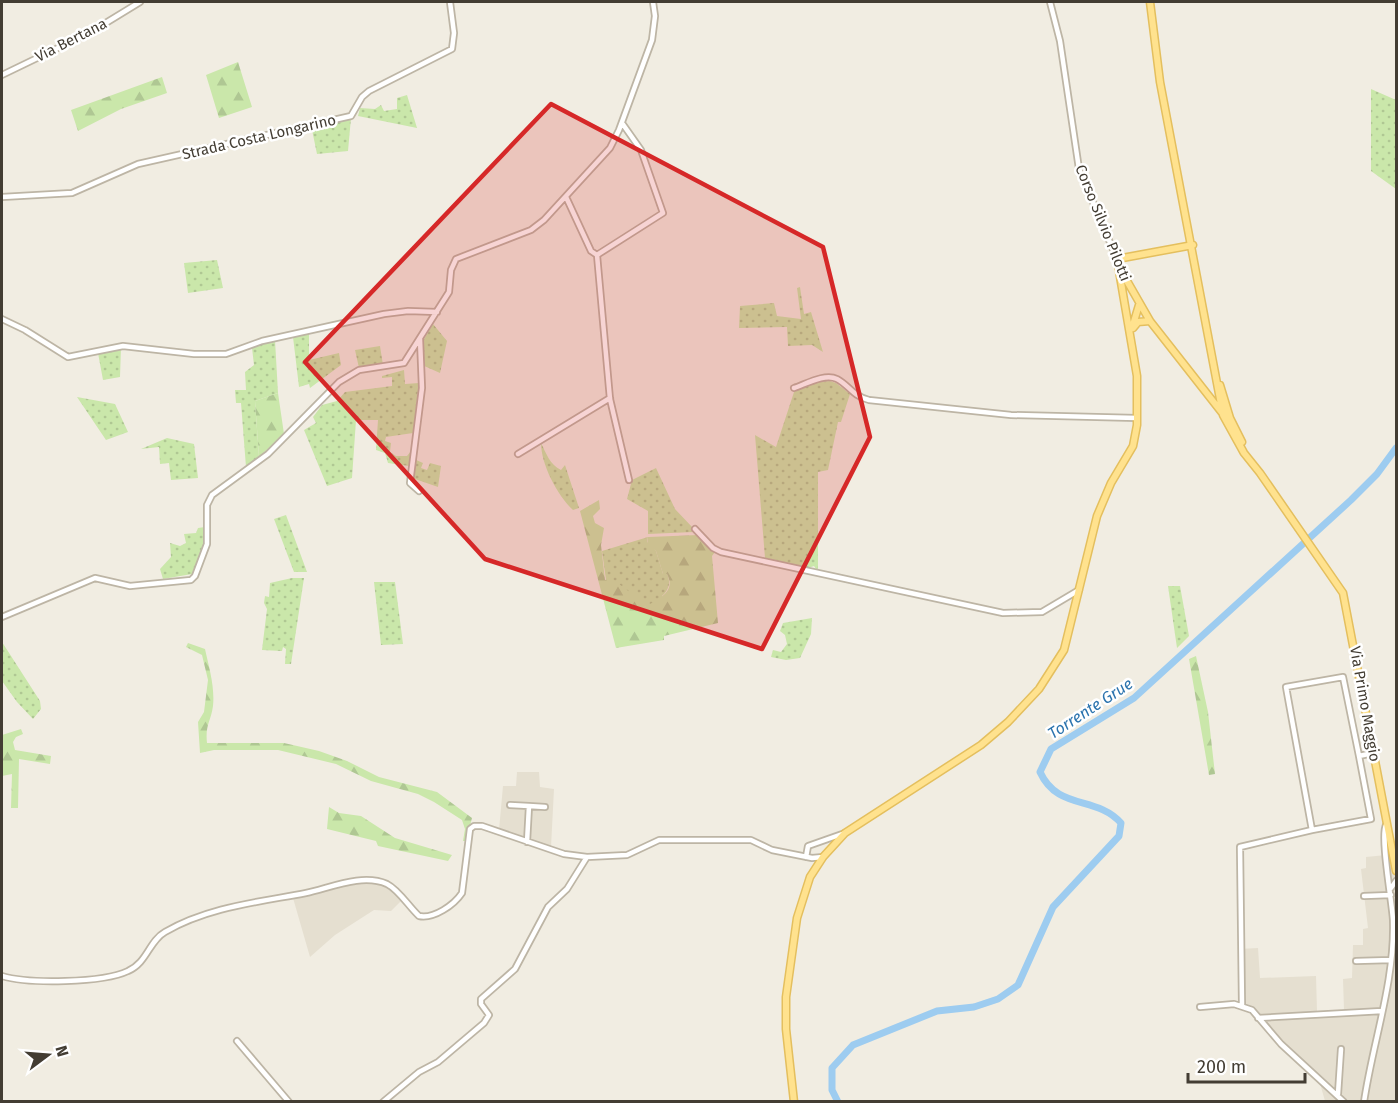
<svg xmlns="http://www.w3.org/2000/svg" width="1398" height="1103" viewBox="0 0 1398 1103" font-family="'Fira Sans',sans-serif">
  <defs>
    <pattern id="green-dots" width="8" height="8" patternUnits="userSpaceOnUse" patternTransform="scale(1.5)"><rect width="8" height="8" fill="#cae7aa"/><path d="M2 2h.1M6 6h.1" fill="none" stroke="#afc793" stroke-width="1.8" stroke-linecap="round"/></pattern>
    <pattern id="forest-firs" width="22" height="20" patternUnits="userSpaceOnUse" patternTransform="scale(1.5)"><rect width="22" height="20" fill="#cae7aa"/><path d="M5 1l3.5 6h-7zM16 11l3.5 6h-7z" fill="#afc793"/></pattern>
  </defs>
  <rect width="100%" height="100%" fill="#f1ede2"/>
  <path fill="#e5dfd0" d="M517 772H539L540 787 554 789 551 847 499 830 503 786H516Z
    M1396 854V1101H1325L1319 1080 1278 1045 1248 1011 1240 1009 1239 949 1258 948 1260 978 1316 976 1317 1011 1344 1010 1343 979 1352 978 1353 945H1363V929L1368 928 1361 869 1366 868V857Z
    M366 883 386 886 402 900 391 911 374 910 335 935 310 957 293 898 332 887Z"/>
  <path fill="url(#green-dots)" d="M1371 89 1396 100V189L1371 171Z
    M407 95 417 128 358 116 360 108 375 109 381 105 384 111 397 109V98Z
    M351 118 348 151 317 154 311 125Z
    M217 260 223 288 188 293 184 263Z
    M800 287 804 314 811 312 823 352 812 345 788 346 787 327 739 328 740 306 774 303 777 316 801 319 797 288Z
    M433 324 447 341 440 373 422 365 423 341Z
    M309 334V360L339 353 341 365 310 388 309 384 299 387 293 337Z
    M275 340 278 393 255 401 259 457 246 467 241 403H236L235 390H246L245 372 254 365 252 348Z
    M380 346 383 365 359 368 355 350Z
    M121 347 120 377 103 380 98 353Z
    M404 370 405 384 419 383 413 433 386 437 385 441 391 443 390 452 396 456H407L411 451 409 466 388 463 385 453 376 450 378 420H356L352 478 327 486 304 430 316 423 313 417 322 405 337 401 345 392 392 386V377L382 378V376Z
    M830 381 836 383 850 394 841 422H838L828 470 818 472V572L814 566 808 568 765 558 755 435 776 447 795 389 816 382Z
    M77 397 115 404 128 432 106 440Z
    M167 438 194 444 198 478 171 480 169 463 160 464 159 447 141 449Z
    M541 443C546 453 550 465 561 470L565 465 579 508 573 510C557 495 541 464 541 443Z
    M414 459 423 463 421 468 427 470 430 463 441 466 438 487 412 478Z
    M656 468 675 509 693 528 694 532 648 534V511L627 499 632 480Z
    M286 515 307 572H294L274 519Z
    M205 527 203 546 192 574 163 579 160 569 171 557 170 543 180 546 186 543 184 534 196 533 198 528Z
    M648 537 647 542 656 551 663 574H667C671 582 669 590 662 596V600L645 607 606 580 602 551Z
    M292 578H304L291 664H285L286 649 283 647 282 651 262 650 267 609 264 603 265 596 269 597 270 583Z
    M374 582H395L403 644 381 645Z
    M1168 586H1180L1189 636 1177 648Z
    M812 618 811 634 800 658 786 660 771 657 773 650 781 652 787 644 785 635 780 631 783 623Z
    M2 642 40 701 41 709 33 719 17 702 2 681Z"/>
  <path fill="url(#forest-firs)" d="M238 62 252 107 219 118 206 75Z
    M162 77 167 93 121 109 78 131 71 110Z
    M278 393 284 434 259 457 255 401Z
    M599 500 600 509 593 516 595 523 604 528 601 545 605 580 611 578 643 602 645 607C656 600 677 593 667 574H663L656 551 647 545 648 537 698 535 715 552 712 556 718 623 664 636V640L616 648 580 511Z
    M188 643 205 649C209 667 215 687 213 706 211 721 205 725 207 743H284L319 751 347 761 379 777 437 792 472 818 466 841H463L465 829 462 820 434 802 418 794 371 781 336 764 278 750H214L200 753 198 722 204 712 208 680 202 655 186 647Z
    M1196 656 1208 712 1215 774 1209 775 1189 659Z
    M21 729 23 734 16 737 13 742 15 750 51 756 50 764 19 759 18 808H11L12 774 2 776V735Z
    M329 807 339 813 361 816 395 838 452 855 448 861 378 846 376 841 327 829Z"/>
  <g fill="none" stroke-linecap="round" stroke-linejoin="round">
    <path stroke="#9dccf0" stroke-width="7" d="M838 1102 832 1090V1068L853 1045 937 1011 974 1007 998 999 1018 985 1053 907 1119 836 1121 823C1096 795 1058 811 1040 772L1051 749 1134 698 1351 500 1377 474 1396 448"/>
    <defs>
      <path id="minor" d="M1050 2 1060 41 1079 169 1117 259
        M2 75 91 32 140 2
        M622 123 641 150 663 213 597 255 610 399 629 480
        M2 197 72 193 138 164 351 116 362 97 369 91 452 49 454 33 450 2
        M566 197 591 251 597 255
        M2 319 25 330 68 357 123 346 194 354H226L262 341 384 314 408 311 437 312
        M794 388C806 384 825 373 837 379 850 386 851 395 869 400L1011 415 1137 418
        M518 454 610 398
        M419 491 410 483 422 388 420 339
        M695 529 713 548 721 552 1003 613 1042 612 1079 590
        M2 617 95 578 130 586 191 580 195 576 207 544V505L212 495 268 454 339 382 359 370 404 363 449 292 451 270 456 259 531 230 544 220 610 148 619 130 652 40 655 16 653 2
        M1359 756 1371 819 1312 830 1286 687 1343 677 1359 756 1373 753
        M510 805 529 806 527 842
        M529 806 545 807
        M806 857 808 846 845 833
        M1391 888 1396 881
        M1364 896 1391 895
        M1356 961 1391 960
        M2 976C28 984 103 983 128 971 147 963 149 941 165 932 208 907 259 902 306 893 330 888 362 873 387 884 399 890 409 907 419 916 434 919 454 905 462 893L470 829 474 826H482L564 854 587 857
        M1242 1005 1240 847 1312 830
        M1200 1007 1234 1004 1252 1010 1281 1044 1344 1102
        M1258 1018 1382 1011
        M237 1041 289 1102
        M1338 1094 1341 1049
        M383 1102 419 1072 438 1062 484 1023 489 1015 481 1004V999L515 969 548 907 567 889 587 857 627 855 659 840H751L772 850 812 858 823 857
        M1364 1102C1373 1041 1395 982 1393 920 1392 902 1380 836 1386 825"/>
      <path id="major" d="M1150 2 1160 82 1223 415 1244 453 1260 473 1343 593 1396 871
        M1117 259 1193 245
        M1123 274 1150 321 1223 414
        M1132 328 1139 305
        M1133 328 1138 322 1150 321
        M1220 385 1230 418 1242 442
        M794 1102 786 1029V997L797 918 810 877 823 857 845 833 981 745 1008 722 1039 689 1064 650 1097 516 1111 483 1133 446 1137 425V376L1117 259"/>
    </defs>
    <use href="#minor" stroke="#bdb5a5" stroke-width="8"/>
    <use href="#major" stroke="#e4bf5e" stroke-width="9"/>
    <use href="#minor" stroke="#fff" stroke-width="4.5"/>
    <use href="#major" stroke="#ffe28e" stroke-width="6"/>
  </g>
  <path fill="#d62828" fill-opacity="0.2" stroke="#d62828" stroke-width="4.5" stroke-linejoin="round" d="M551 104 823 247 870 437 762 649 485 559 305 362Z"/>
  <g text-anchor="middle" stroke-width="5" stroke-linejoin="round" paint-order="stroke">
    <g font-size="15" fill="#433d33" stroke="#fff">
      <text transform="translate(71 40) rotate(-27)" y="5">Via Bertana</text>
      <text transform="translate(259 137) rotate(-13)" y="5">Strada Costa Longarino</text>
      <text transform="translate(1103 223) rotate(68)" y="5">Corso Silvio Pilotti</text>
      <text transform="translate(1365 704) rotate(80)" y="5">Via Primo Maggio</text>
    </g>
    <g font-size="16" font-style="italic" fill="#2c74ae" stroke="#fff">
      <text transform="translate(1090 708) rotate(-33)" y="6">Torrente Grue</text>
    </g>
  </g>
  <rect width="1398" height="1103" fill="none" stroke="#433d33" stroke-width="6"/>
  <g transform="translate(48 1055) rotate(74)" stroke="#ffffff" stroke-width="4.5" paint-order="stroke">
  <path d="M0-4.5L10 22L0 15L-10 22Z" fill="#433d33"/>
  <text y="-9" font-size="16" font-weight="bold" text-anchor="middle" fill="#433d33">N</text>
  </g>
  <path d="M1188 1073v9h117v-9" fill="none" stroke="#433d33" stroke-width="3"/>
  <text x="1197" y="1073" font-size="18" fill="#433d33" stroke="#ffffff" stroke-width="4.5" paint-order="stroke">200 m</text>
</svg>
